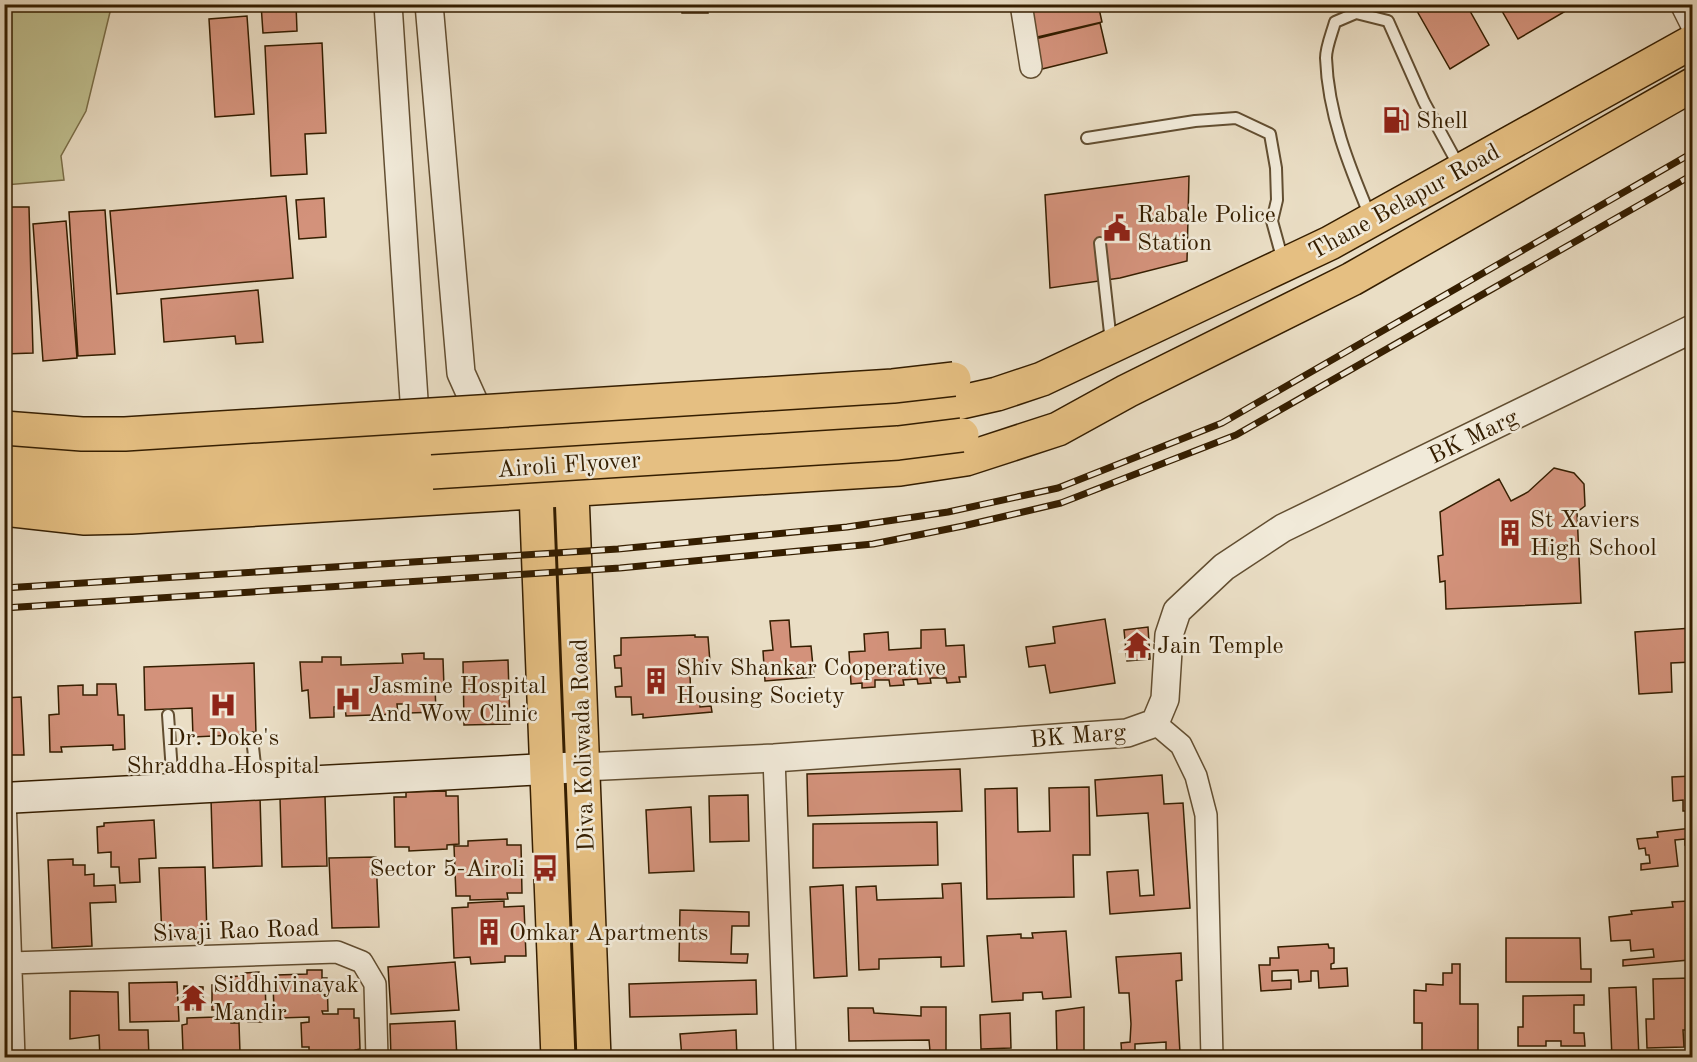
<svg xmlns="http://www.w3.org/2000/svg" width="1697" height="1062" viewBox="0 0 1697 1062" font-family="'Old Standard TT',serif">
  <rect width="100%" height="100%" fill="#eadec5"/>
  <filter id="stains"><feTurbulence type="fractalNoise" baseFrequency=".00333" numOctaves="4"/><feColorMatrix values="0 0 0 0 .2 0 0 0 0 .09 0 0 0 0 .02 0 0 0 .5 -.17"/></filter>
  <radialGradient id="worn" r=".72"><stop offset=".6" stop-color="#630" stop-opacity="0"/><stop offset="1" stop-color="#630" stop-opacity=".3"/></radialGradient>
  <path fill="#bfbf8f" stroke="#7a6e48" stroke-width="1.5" d="M97 5 111 8 86 111 61 156 64 180 5 185V5Z"/>
  <path fill="#d3927b" stroke="#351e00" stroke-width="1.5" d="M261 4H296L297 31 263 33Z
    M681 4H707L708 13H682Z
    M1041 4H1098L1102 22 1033 38 1025 8Z
    M1413 4H1466L1489 45 1450 69Z
    M1498 4H1559L1564 12 1518 39Z
    M247 16 254 114 215 117 209 19Z
    M1100 23 1107 53 1038 70 1031 40Z
    M322 43 326 133 305 134 307 174 271 176 265 46Z
    M1189 176 1187 261 1120 278 1050 288 1045 195Z
    M286 196 293 278 117 294 110 211Z
    M324 198 326 237 299 239 296 200Z
    M4 207H29L33 353 4 354Z
    M105 210 115 354 78 356 69 212Z
    M66 221 77 358 43 361 33 224Z
    M258 290 263 342 236 344 235 336 164 342 161 299Z
    M1554 468 1574 473 1584 484 1585 506 1577 512 1581 603 1446 609 1445 581 1440 582 1438 556 1443 555 1440 512 1499 479 1511 501 1528 492Z
    M1105 619 1115 683 1050 693 1045 665 1029 667 1026 647 1055 643 1053 627Z
    M789 620 791 647 811 646 814 677 765 681 763 651 773 650 770 621Z
    M1148 627 1150 659 1127 661 1124 630Z
    M1692 628V662L1671 663 1672 692 1639 694 1635 632Z
    M945 629 946 646 964 645 966 677H959L960 682 947 683 946 678H930L931 683 918 684 917 679 903 680 904 685 890 686 889 680H875V687L862 688V683L851 684 849 652 865 651 864 634 888 632 889 650 921 648V630Z
    M695 635V637H708L710 662 698 663V675H690L691 699 699 698 700 707 711 706 712 712 643 718V714L632 715 631 697H616L615 687 622 686 621 668H615L614 656 621 655V638Z
    M424 653V659H443L444 687H435L436 712 409 713V704H397L398 714 346 716 345 706 334 707V717L310 718 308 690 302 691 300 662H322V657H341V665L403 663 402 654Z
    M508 660 510 724 464 725 463 662Z
    M254 663 256 734 193 737 192 708 145 710 144 667Z
    M97 684H116L118 715H124L125 749 113 750V745L61 747 62 752H50L49 715 59 714 58 686 83 685V695H97Z
    M21 697 24 755H4V698Z
    M960 769 962 811 808 816 807 774Z
    M1162 775 1164 804 1183 803 1190 908 1110 914 1107 872 1138 870 1140 896 1154 895 1148 813 1097 816 1095 780Z
    M1692 776V811H1683V800L1673 801 1672 777Z
    M1089 787 1090 855H1073L1074 897 987 899 985 789 1017 788 1018 832 1050 831 1049 788Z
    M446 791V796H458L459 844 447 845V849L409 851V847H395L394 797H406V792Z
    M748 795 749 841 710 842 709 796Z
    M325 796 327 866 282 867 280 798Z
    M260 797 262 866 213 868 211 799Z
    M691 807 694 871 649 873 646 810Z
    M154 820 156 858 139 859 140 882 120 883 119 867H111V852L98 853 97 827 104 826V823Z
    M937 822 938 865 813 868V824Z
    M1692 828V860L1690 845H1685V839L1675 840 1678 866 1641 870V864L1650 863 1649 855H1646L1645 848 1639 849 1637 839 1658 837 1657 832Z
    M507 839V845H521L522 893H507L508 899 470 900V896H456L454 846H468V841Z
    M376 857 379 927 332 928 329 858Z
    M73 859V865H85V875L94 874V886L115 885 116 902 90 903 92 946 52 948 48 860Z
    M205 867 207 935 162 937 159 868Z
    M961 883 964 966 941 967V957L879 959V969L859 970 856 887 876 886 877 900 943 898 942 884Z
    M843 885 847 976 814 978 810 887Z
    M504 901V907L524 906 526 956H505V962L471 964 470 957 454 958 452 908 468 907V903Z
    M1688 901 1691 933 1687 934 1689 960 1623 966V960L1654 957 1653 949 1631 951 1630 940 1611 941 1609 917 1632 914 1631 911 1673 907 1672 902Z
    M680 910 749 912V926H732L731 954H748L747 963 679 961Z
    M1066 931 1071 997 1043 999 1042 992 1023 993V1000L992 1002 987 936 1021 934V938H1033L1032 933Z
    M1506 938H1580L1581 969H1591V982H1506Z
    M1328 944 1329 948H1334V963L1331 964V969L1347 968 1348 986 1319 988 1318 971H1311V981L1299 982 1298 970 1272 971V981L1291 980V989L1261 991 1259 965H1270V958H1279L1278 947Z
    M1181 953 1182 980 1176 981 1180 1053 1166 1054V1042L1135 1044V1056L1122 1057 1121 1043 1130 1042 1131 1024 1129 993H1119L1116 957Z
    M455 962 459 1010 391 1014 388 967Z
    M1452 964H1460V1004H1478V1052L1422 1051V1023H1414V990L1426 991V984L1443 985V973H1452Z
    M307 970H322V978H327L328 1011H322L323 1014H338V1009H354V1018H359L360 1049 355 1050V1058H309V1047H302L301 1023 309 1022V1017L280 1018V1009L274 1010 273 984H278L277 975 307 974Z
    M259 972V980H265L266 1011H262V1022H248V1018L231 1019V1023H239L240 1053H233V1058H187V1052H183L182 1025 187 1024V1018L216 1017V1010H212V985H216V977L245 976V973Z
    M1691 978 1692 1030H1683L1684 1047 1647 1048 1646 1019H1654L1653 979Z
    M756 980 757 1014 630 1017 629 984Z
    M177 982 179 1021 130 1022 129 983Z
    M184 986 203 987V1009L183 1010Z
    M1636 987 1639 1058H1612L1609 988Z
    M70 991 118 992 119 1030H148L149 1058H100L99 1035 70 1039Z
    M1584 995V1005H1574V1033H1584L1585 1046H1561V1041H1546V1046H1518V1027H1523V996Z
    M921 1007H946V1058H849V1052L930 1051 929 1040 849 1041 848 1008H873L874 1013 921 1016Z
    M1084 1007V1058H1057L1056 1011Z
    M1010 1013 1011 1048 981 1049 980 1015Z
    M455 1021 457 1058H391L390 1024Z
    M736 1030 737 1058H682L680 1034Z"/>
  <g fill="none" stroke-linecap="round" stroke-linejoin="round">
    <defs>
      <path id="service" d="M1087 138 1195 121 1236 118 1270 134 1276 168 1277 200 1272 221 1283 261
        M1370 216C1349 166 1328 114 1326 58 1326 47 1332 33 1335 22L1356 13 1388 21 1424 102 1460 168
        M1100 243 1111 342
        M168 715 173 786
        M252 738 257 783"/>
      <path id="minor" d="M1021 4 1031 67
        M1681 4 1692 26
        M1155 723 1181 745 1196 776 1206 815 1212 1058
        M774 758 785 1058
        M5 798 14 1058
        M11 963 337 952 362 962 375 984 377 1058"/>
      <path id="tertiary" d="M388 4 415 415
        M429 4 461 373 474 402 492 425
        M583 767 774 758 1127 733 1155 723 1165 699 1169 635 1177 611 1224 567 1283 528 1692 329"/>
      <path id="secondary" d="M4 798 583 767"/>
      <path id="primary" d="M4 451 83 460H127L514 438 569 432 935 408 997 394 1042 379 1330 243 1692 42
        M571 467 594 1058
        M527 471 536 492 558 1058
        M4 483 84 492 129 491 432 472
        M4 509 85 518 131 517 900 469 966 459 1058 429 1127 391 1352 279 1692 85"/>
    </defs>
    <use href="#service" stroke="#624e31" stroke-width="14"/>
    <use href="#minor" stroke="#624e31" stroke-width="24"/>
    <use href="#tertiary" stroke="#624e31" stroke-width="30"/>
    <use href="#secondary" stroke="#351e00" stroke-width="33"/>
    <use href="#primary" stroke="#351e00" stroke-width="36"/>
    <use href="#service" stroke="#f1ead9" stroke-width="10"/>
    <use href="#minor" stroke="#f1ead9" stroke-width="21"/>
    <use href="#tertiary" stroke="#f1ead9" stroke-width="27"/>
    <use href="#secondary" stroke="#f1ead9" stroke-width="30"/>
    <use href="#primary" stroke="#e5bf82" stroke-width="33"/>
    <defs>
      <path id="rail" d="M4 588 618 549 847 527 948 512 1058 488 1222 423 1692 153
        M4 608 620 568 873 544 963 526 1061 503 1236 435 1692 175"/>
    </defs>
    <use href="#rail" stroke="#351e00" stroke-width="7"/>
    <use href="#rail" stroke="#f1ead9" stroke-width="4.5" stroke-dasharray="14" stroke-linecap="butt"/>
    <defs>
      <path id="primary-bridge" d="M4 428 82 434H125L893 386 954 379
        M432 472 898 443 962 435"/>
    </defs>
    <use href="#primary-bridge" stroke="#351e00" stroke-width="36" stroke-linecap="butt"/>
    <use href="#primary-bridge" stroke="#e5bf82" stroke-width="33"/>
  </g>
  <defs>
    <symbol id="fuel-bare" viewBox="-9 -9 18 18"><path d="M-5.5-6h7V0h2V4h1.3V-2.5L3-4.5l.8-.8L6-3V5H2.5V1h-1V6h-7ZM-4.2-4.7v3.2H.2V-4.7Z" fill="#8f2418" stroke="#f1ead9" stroke-width="2.5" paint-order="stroke"/></symbol>
    <symbol id="civic-bare" viewBox="-9 -9 18 18"><path d="M-.6-6.5H3V-4.5H.6V-3L4-1V1h2V6H-6V1h2V-1L-.6-3ZM-1.2 2.5V6h2.4V2.5Z" fill="#8f2418" stroke="#f1ead9" stroke-width="2.5" paint-order="stroke"/></symbol>
    <symbol id="building-bare" viewBox="-9 -9 18 18"><path d="M-4-6H4V6H1V3H-1V6H-4ZM-2.5-4.3h1.7v1.8h-1.7ZM.8-4.3h1.7v1.8H.8ZM-2.5-1h1.7V.8h-1.7ZM.8-1h1.7V.8H.8Z" fill="#8f2418" stroke="#f1ead9" stroke-width="2.5" paint-order="stroke"/></symbol>
    <symbol id="temple-bare" viewBox="-9 -9 18 18"><path d="M0-6L5-2H3V0L6.5 2.5H4V6H1.5V3h-3V6H-4V2.5H-6.5L-3 0V-2H-5Z" fill="#8f2418" stroke="#f1ead9" stroke-width="2.5" paint-order="stroke"/></symbol>
    <symbol id="hospital-bare" viewBox="-9 -9 18 18"><path d="M-5-5h3v3.5h4V-5h3V5h-3V1.5h-4V5h-3Z" fill="#8f2418" stroke="#f1ead9" stroke-width="2.5" paint-order="stroke"/></symbol>
    <symbol id="bus-bare" viewBox="-9 -9 18 18"><path d="M-5-6H5V4H4V6H2V4H-2V6H-4V4H-5ZM-3.5-4V0h7V-4ZM-3.5 1.2v1.5H-2V1.2ZM2 1.2v1.5H3.5V1.2Z" fill="#8f2418" stroke="#f1ead9" stroke-width="2.5" paint-order="stroke"/></symbol>
  </defs>
  <g fill-rule="evenodd">
    <use href="#fuel-bare" x="1377" y="101" width="38" height="38"/>
    <use href="#civic-bare" x="1098" y="209" width="38" height="38"/>
    <use href="#building-bare" x="1491" y="514" width="38" height="38"/>
    <use href="#temple-bare" x="1118" y="626" width="38" height="38"/>
    <use href="#building-bare" x="637" y="662" width="38" height="38"/>
    <use href="#hospital-bare" x="329" y="680" width="38" height="38"/>
    <use href="#hospital-bare" x="204" y="686" width="38" height="38"/>
    <use href="#bus-bare" x="526" y="849" width="38" height="38"/>
    <use href="#building-bare" x="470" y="913" width="38" height="38"/>
    <use href="#temple-bare" x="174" y="979" width="38" height="38"/>
  </g>
  <g text-anchor="middle" stroke-width="5" stroke-linejoin="round" paint-order="stroke">
    <g font-size="24" fill="#351e00" stroke="#f1ead9" text-anchor="start">
      <text x="1416" y="128">Shell</text>
      <text x="1137" y="222">Rabale Police<tspan x="1137" dy="28">Station</tspan></text>
      <text x="1530" y="527">St Xaviers<tspan x="1530" dy="28">High School</tspan></text>
      <text x="1157" y="653">Jain Temple</text>
      <text x="676" y="675">Shiv Shankar Cooperative<tspan x="676" dy="28">Housing Society</tspan></text>
      <text x="368" y="693">Jasmine Hospital<tspan x="368" dy="28">And Wow Clinic</tspan></text>
      <text x="223" y="745" text-anchor="middle">Dr. Doke's<tspan x="223" dy="28">Shraddha Hospital</tspan></text>
      <text x="525" y="876" text-anchor="end">Sector 5-Airoli</text>
      <text x="509" y="940">Omkar Apartments</text>
      <text x="213" y="992">Siddhivinayak<tspan x="213" dy="28">Mandir</tspan></text>
    </g>
    <g font-size="24" fill="#351e00" stroke="#f1ead9">
      <text transform="translate(1404 201) rotate(-29)" y="8">Thane Belapur Road</text>
      <text transform="translate(1473 436) rotate(-26)" y="8">BK Marg</text>
      <text transform="translate(569 464) rotate(-4)" y="8">Airoli Flyover</text>
      <text transform="translate(1078 735) rotate(-5)" y="8">BK Marg</text>
      <text transform="translate(582 745) rotate(-92)" y="8">Diva Koliwada Road</text>
      <text transform="translate(236 930) rotate(-2)" y="8">Sivaji Rao Road</text>
    </g>
  </g>
  <rect width="1697" height="1062" fill="none" stroke="#eadec5" stroke-width="24"/>
  <rect x="6" y="6" width="1685" height="1050" fill="none" stroke="#351e00" stroke-width="3"/>
  <rect x="12" y="12" width="1673" height="1038" fill="none" stroke="#351e00" stroke-width="1.5"/>
  <rect width="100%" height="100%" filter="url(#stains)"/>
  <rect width="100%" height="100%" fill="url(#worn)"/>
</svg>
